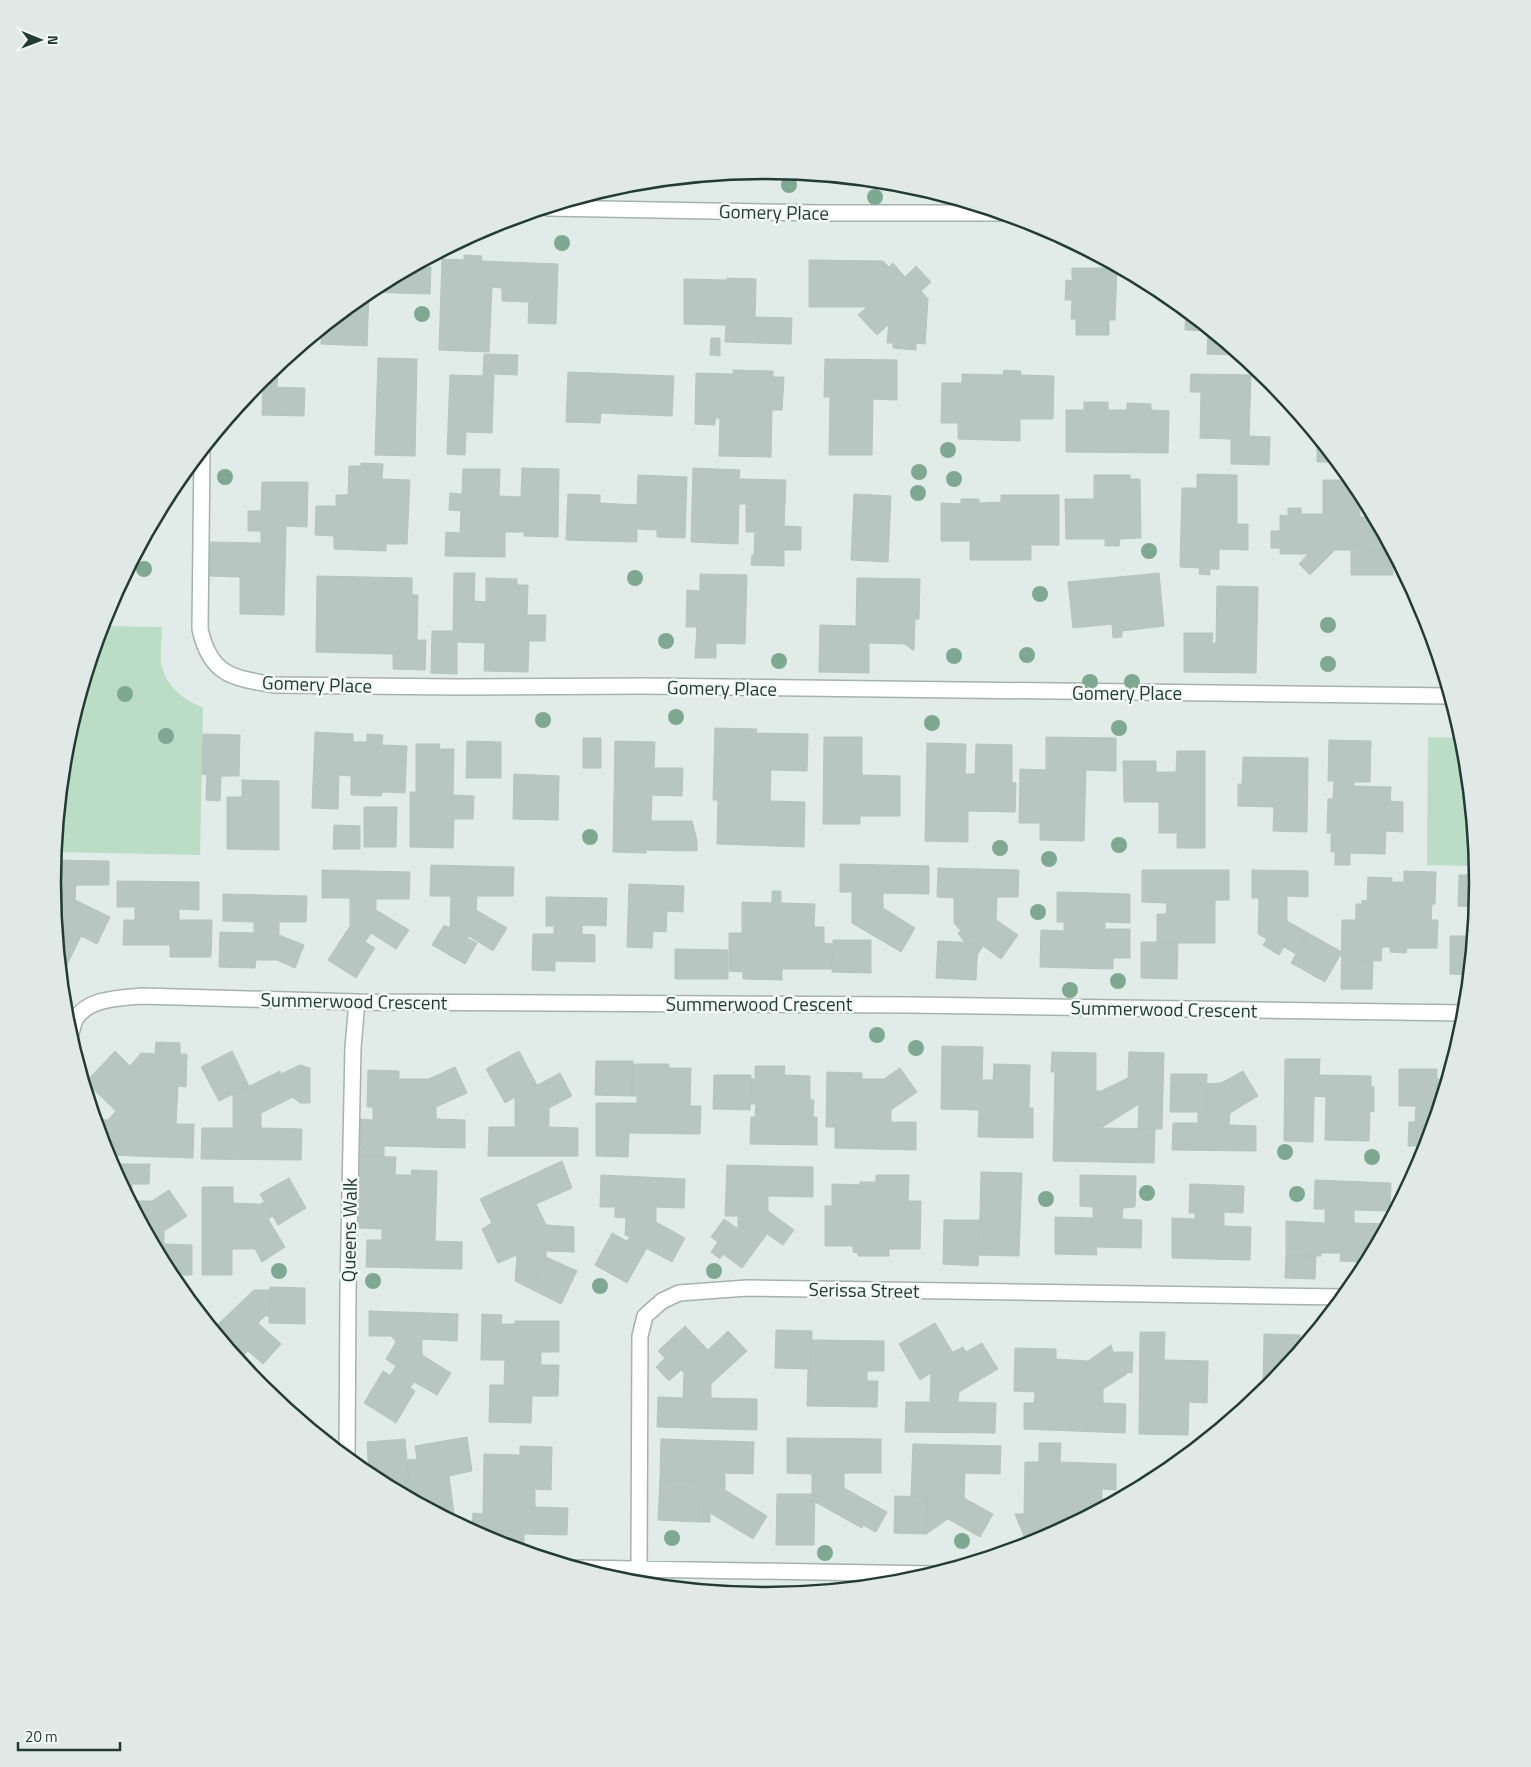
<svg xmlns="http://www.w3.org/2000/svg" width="1531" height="1767" viewBox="0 0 1531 1767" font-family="'Titillium Web',sans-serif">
  <rect width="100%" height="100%" fill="#e1ebe7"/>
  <path fill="#bbdcc5" d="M102 626 162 627C162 638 159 657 162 667 168 689 185 700 203 708L200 855 56 852 66 744Z
    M1428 737 1463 738 1465 745 1477 866 1427 865Z"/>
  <path fill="#b7c6c0" stroke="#b4c5be" d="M754 172V179L707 178V176Z
    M464 255 482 256 481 261 558 264 556 324 528 323 529 302 502 301V288L492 287 489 352 439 350 442 259 464 260Z
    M1103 259 1117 267 1115 320H1109V335H1076V319H1071L1072 300H1065L1066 280 1072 281V268H1103Z
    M809 260 883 261 889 267 893 263 905 277 916 266 931 282 921 291 928 299 925 344 916 343V350L893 348V343H887L889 324 877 335 858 315 867 307H809Z
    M414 267H431L430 294 369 292 367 346 321 344 322 330 370 291Z
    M727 278 756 279 755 317 792 318 791 344 725 342 726 325 684 324V279L727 280Z
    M1186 310 1238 353V355L1207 354 1208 331 1185 330Z
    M711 338H720V356L710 355Z
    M484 354 518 355 517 375 494 374 492 433 466 432 465 455 447 454 450 375 483 376Z
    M378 358 417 359 415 456 375 455Z
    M825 359 897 360V400L873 399 872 455H829L830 397H824Z
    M278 366 277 387H255L262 379Z
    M733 370 773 371V377H784L782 410H772L771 457 719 456 720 418H715V425L695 424 696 373 733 374Z
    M1004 370 1021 371 1020 375 1054 376 1053 419H1020V441L958 439V423H941L942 383H962V374L1003 375Z
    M568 372 674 376 672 416 601 413 600 423 566 422Z
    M1191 374 1251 375 1249 436 1270 437 1269 465 1231 464V439L1200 438 1201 392H1190Z
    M263 387 305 388 304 416 262 415Z
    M1084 402H1108V410H1127V403L1151 404V410L1169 411 1168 453 1066 452V410H1084Z
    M1317 438 1338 462H1317Z
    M361 463 383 464 382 479 410 480 407 544H386V551L334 549V536L315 535 316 506H336V495H348L349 466H361Z
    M522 468 559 469 558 537 524 536V532H505V557L445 556 446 532 460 533 461 511 449 510 450 493 462 494 463 469H500L499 496 521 497Z
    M693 468 740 470 739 479 786 480 784 526 801 527V550H784V566L751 565 752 555H754L755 532H746V504H739L738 544 691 542Z
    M1197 474 1237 475V524H1248V550L1219 549V569H1210V575L1199 574 1200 568 1180 567 1182 488H1197Z
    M638 475 687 477 685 538 657 537V530L637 529V542L566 540 568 494 600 495V503L637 505Z
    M1094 475H1130V479H1140L1141 538 1120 539 1119 546H1105V539H1066L1065 499H1094Z
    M1323 480H1352L1360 491V517H1374L1392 550H1335L1310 575 1299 564 1308 554H1280V548H1271V531H1280V515L1288 516V508H1301V514H1323Z
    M262 482H308L307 527 286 526 284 615 240 614V577L209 576V542L261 543V531H248V511H261Z
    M854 494 891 496 888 562 851 560Z
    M1001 495H1059V545H1031V560H970V541H941V503L961 504V499H979V503L1001 502Z
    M1392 550 1393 575H1351V551Z
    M454 573H475L474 601 486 602V578L517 579V585H528L527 615H546L545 641H529L528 672 484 671 485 643 457 642V674L431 673 432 631H453Z
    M1159 573 1164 626 1122 631V637L1113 638 1112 624 1073 628 1068 582Z
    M700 574 747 575 745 644 716 643V658H695L697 627H686L687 590 700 591Z
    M317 576 412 578V595H418L417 640H426L425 670 393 669V654L316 652Z
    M857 578 920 579 919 619H915L914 651 905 644 869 643V673L819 672 820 625 856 626Z
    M1217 586 1258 587 1256 673 1184 672V633H1213L1212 643H1216Z
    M715 728 757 729 756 733 808 734 807 771 771 770 770 801 805 802 804 847 717 844 718 800H713Z
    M315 732 353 734V742H367V734L383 735 382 745 407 746 405 793 382 792 381 796 351 795V776L339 775 338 809 312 808Z
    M203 734 240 735 239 776H221L220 801 206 800 207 775 202 774Z
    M824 737H862V775L900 776V816H860V824H823Z
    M1046 737 1116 738V771L1086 770 1084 841 1040 840V823H1019L1020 769 1046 770Z
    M583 738H601V768H583Z
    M1329 740 1371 741 1370 782H1354V786L1391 787 1390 801 1403 802V832L1386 831 1385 854 1350 853V865H1335V852H1331V833H1327L1328 799H1333L1334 781H1328Z
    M467 741 501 742V778H466Z
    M615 741 655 742 654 768H683L682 796 652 795 651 821H692L697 840V851L646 850V853L613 852Z
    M927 743 966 744 965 774H975L976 744 1012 745V783H1016L1015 812 968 811V842L925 841Z
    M416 744H440L439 749H454L453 795 474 796 473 819H454L453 848 410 847V792H416Z
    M1177 751H1205V848H1177V833H1159V802H1124L1123 761H1156V772H1176Z
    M1243 757 1308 758 1307 832 1273 831 1274 807 1238 806V784H1242Z
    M514 774 559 776 558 820 513 819Z
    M242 780 279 781V850L227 849V797H242Z
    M364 807H397L396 847H364Z
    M334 825 360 826V849H333Z
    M55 860 109 861V885H76L75 900 110 917 97 944 81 936 66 967 61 965 53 883Z
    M840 864 929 866V894L883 893V908L915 928 901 952 852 923V892H840Z
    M431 865 514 867 513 896H477L476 910 507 928 493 951 469 936 467 938 477 943 465 964 432 945 444 925 450 928 451 896H430Z
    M938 868 1019 870 1018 897H997L996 920 1018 935 1001 959 983 946 977 955 978 943H965L958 933 961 931 954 923V898L937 897Z
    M322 870 410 872 409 899H376V910L409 930 396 949 371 933 365 942 375 948 356 978 328 960 350 926V898H322Z
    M1142 870H1229V900H1215V943H1157V914H1166L1167 903 1142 902Z
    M1252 870 1308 871V897L1287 896V921L1308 933 1296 954 1284 947 1279 955 1263 945 1267 939 1258 934 1259 898H1252Z
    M1404 871 1436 872 1435 904H1432L1431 920H1438L1437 948H1407L1406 953 1390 952V947H1382L1381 961 1355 960 1356 904H1362V900L1367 901 1368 877 1392 878V882H1404Z
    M1459 875H1478L1476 907 1458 906Z
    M117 881 199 882V910L179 909V920H212L211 957H170V945H123L124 920H135V907H117Z
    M629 884 684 886 683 912 667 911 666 932 653 931 652 948 627 947Z
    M772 891H781V903L815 904 814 927H824V943L832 944V969H782V980L743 979V972L729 971V933H742V902L772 903Z
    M1057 892 1130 894V923L1105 922V929H1130V958H1113V969L1040 967 1041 930 1064 931V922H1057Z
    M223 894 307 896 306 922H279V935L304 945 295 968 277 960H256L255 968 219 967 220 932 254 933V922L223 921Z
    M546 897 607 898 606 926 582 925V934L595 935V962L555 961V971L532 970 533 934H554V926H546Z
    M1342 920H1355V960L1373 961 1372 989H1341Z
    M1308 933 1342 952 1325 982 1291 963Z
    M1450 936H1473L1469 975 1450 974Z
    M833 940H871V973L832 972Z
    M938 941 978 943 976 980 936 978Z
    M1141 942H1178L1177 979 1141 978Z
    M675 949 728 950V979H675Z
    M156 1042 180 1043V1054H187L186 1087 178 1086 176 1124H194L193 1158 106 1155 96 1119 108 1120 116 1111 86 1082 115 1051 130 1066 141 1053 155 1054Z
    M942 1046 983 1047 982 1080H993L994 1064 1030 1065 1029 1108H1033V1138L978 1137 979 1110 941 1109Z
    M232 1051 249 1086 219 1101 201 1067Z
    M519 1051 537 1085 505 1103 486 1069Z
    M1052 1052 1096 1053V1091H1101V1128L1155 1129 1154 1163 1053 1161 1055 1072H1051Z
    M1129 1052 1164 1053 1162 1129H1138L1139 1104 1101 1128V1091L1128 1078Z
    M1285 1059H1320L1319 1075 1371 1076V1087H1374V1112L1370 1111 1369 1141 1325 1140 1326 1097 1314 1096 1313 1142 1284 1141Z
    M596 1061H633L632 1096 595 1095Z
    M633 1064H669L668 1068H691L690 1106H701L700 1134 629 1133 628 1157 596 1156V1103H637V1096H632Z
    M300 1065 310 1068V1103H300L293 1097 261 1113V1128L302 1129 301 1160 201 1159 202 1128H233V1094L280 1071 281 1074Z
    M755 1066H785L784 1075 810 1076V1100H814L813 1117H817V1145L750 1144 751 1117H755L756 1104H751V1079H755Z
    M455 1067 467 1093 436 1107V1119L465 1120V1148L384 1146V1157L360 1156 361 1147H357L358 1119 373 1120V1107H367L368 1070 399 1071V1079H429Z
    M900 1068 917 1092 891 1110V1122H916V1150L835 1148V1127H826L827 1072 862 1073V1079H884Z
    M1399 1069H1437L1436 1106H1399Z
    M1243 1071 1258 1096 1230 1113 1229 1125 1256 1126V1151L1172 1150 1173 1123H1198V1112H1206V1084L1221 1083Z
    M1447 1071H1450L1427 1146H1408L1409 1122H1415L1416 1106H1436L1437 1079H1447Z
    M560 1073 572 1096 549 1108V1127L578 1128V1156H488L489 1127H515V1097Z
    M1171 1074H1207L1206 1112H1170Z
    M714 1075H751L750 1110 713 1109Z
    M360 1156 396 1157 395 1175H411L412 1170 437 1171 435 1241 462 1242V1269L366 1267 367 1240H382V1229L359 1228Z
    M562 1161 572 1188 536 1204 546 1225 574 1227V1252L546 1251V1257L531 1289 515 1281 517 1255 498 1263 482 1229 492 1223 480 1199Z
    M111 1164H150L149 1184H132V1201H152L169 1190 187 1216 164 1231V1244L192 1245V1275H170Z
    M727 1165 813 1167V1197L768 1196V1211L794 1230 783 1245 767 1234 742 1268 723 1254 720 1259 711 1252 718 1242 711 1237 724 1219 738 1229V1216H725Z
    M981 1172 1022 1173 1019 1256 979 1255Z
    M601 1175 685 1179 684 1208 656 1207V1222L685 1238 672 1262 646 1248 645 1251 627 1241 630 1237 625 1235 626 1218 615 1217V1207H600Z
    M876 1175H909L908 1201H921L920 1249H889V1256H858V1253L853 1252V1246H825V1206H832V1184L860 1185V1182H876Z
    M1080 1175 1136 1176 1135 1207 1123 1208 1122 1219 1142 1220 1141 1248 1096 1247 1097 1255 1055 1254V1217L1093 1218V1207L1080 1206Z
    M289 1178 306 1208 278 1225 260 1194Z
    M1315 1180 1391 1183 1390 1211 1354 1210V1223L1388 1224 1370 1257H1364V1262L1340 1261 1341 1253H1321V1256L1286 1255V1221L1325 1223V1209H1314Z
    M1190 1184 1244 1186 1243 1213 1224 1212V1226L1251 1227 1250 1260 1172 1258V1218L1195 1219V1213H1189Z
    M202 1187H233V1203L258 1204 259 1205 264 1202 273 1216 268 1219 285 1247 262 1262 255 1249H232V1275H202Z
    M944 1220H980L978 1266 943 1264Z
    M612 1233 645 1251 627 1283 595 1265Z
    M1286 1255 1316 1256 1315 1279 1285 1278Z
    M546 1257 577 1271 561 1304 531 1289Z
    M270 1287 305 1288V1324L269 1323Z
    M254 1290H270L269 1316H265L258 1323 281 1344 263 1364 248 1351 239 1360 213 1329Z
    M369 1311 458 1314 457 1341 422 1339V1355L451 1373 437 1395 414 1382 410 1388 390 1376 396 1366 386 1359 396 1342 391 1336H369Z
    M482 1314 502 1315 501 1324H515V1321H559V1352H541V1365H559L558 1396H532L531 1423 489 1422 490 1385H504L505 1360H481Z
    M935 1323 956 1358 953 1352 963 1347 966 1352 982 1343 998 1369 959 1392 958 1402 996 1403 995 1433 905 1432 906 1402H930L931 1373 920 1380 899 1344Z
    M685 1326 708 1350 728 1331 747 1351 711 1384V1398L757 1399V1430L657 1427 658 1397 683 1398 684 1373 681 1370 669 1381 656 1367 665 1358 658 1351Z
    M776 1330 812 1331 811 1369 775 1368Z
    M1140 1332H1165L1164 1360 1208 1361 1207 1403 1189 1402 1188 1435 1139 1434Z
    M1264 1334 1300 1335V1351L1269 1388 1256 1399V1392H1263Z
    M812 1340 884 1341V1371H867V1381H878L877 1407 807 1406 808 1369H811Z
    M1111 1345 1113 1352H1133L1132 1373 1126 1372 1127 1374 1103 1389V1403L1126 1404 1125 1433 1024 1429V1403H1034L1035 1392 1014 1391 1015 1348 1056 1349V1359L1088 1361Z
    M243 1366H255V1380Z
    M383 1371 415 1391 396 1423 364 1403Z
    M467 1437 472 1471 449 1476 455 1522 384 1484 409 1481 407 1460 417 1459 415 1446Z
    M787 1438 881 1439V1473H844V1488L887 1512 876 1532 863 1525 862 1528 815 1502V1494H812V1474L787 1473Z
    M405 1439 409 1481 382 1483 369 1476 367 1442Z
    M661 1439 754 1442 753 1474 725 1473V1490L767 1516 753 1539 710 1513V1522H699L700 1482 660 1480Z
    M1039 1443H1061L1060 1462 1116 1464V1490L1102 1489V1508L1039 1542 1028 1546 1015 1514H1024L1025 1462H1039Z
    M913 1444 1001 1446 1000 1474 965 1473 964 1498 993 1514 980 1537 948 1519 926 1534 927 1497 911 1496Z
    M520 1446 552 1447 551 1490 535 1489V1507L568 1508 567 1535 524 1534V1543H494L472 1531 473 1513 483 1514 484 1454 520 1455Z
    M660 1480 700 1482 699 1522 658 1520Z
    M777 1494H815L814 1545H776Z
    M895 1496 927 1497 926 1534 894 1533Z"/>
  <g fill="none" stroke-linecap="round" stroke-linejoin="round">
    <defs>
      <path id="minor" d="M548 208 818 213H1001
        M202 451 200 629C210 675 232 678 275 685L455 687 644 686 1450 696
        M70 1036C72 1031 73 1025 75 1020 87 998 120 998 142 996L357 1002 910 1005 1466 1013
        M347 1458 348 1291 353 1047 357 1002
        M577 1568 934 1574
        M639 1568 640 1336 645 1316 662 1301 679 1293 747 1288 1344 1297"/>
    </defs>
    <use href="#minor" stroke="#a4b3ae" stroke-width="18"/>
    <use href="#minor" stroke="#fff" stroke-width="15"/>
  </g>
  <g fill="#7ea891">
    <circle cx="789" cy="185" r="8"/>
    <circle cx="875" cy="197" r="8"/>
    <circle cx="562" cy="243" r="8"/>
    <circle cx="422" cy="314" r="8"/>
    <circle cx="948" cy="450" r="8"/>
    <circle cx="919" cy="472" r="8"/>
    <circle cx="225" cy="477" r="8"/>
    <circle cx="954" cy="479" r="8"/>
    <circle cx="918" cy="493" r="8"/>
    <circle cx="1149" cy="551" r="8"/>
    <circle cx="144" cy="569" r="8"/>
    <circle cx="635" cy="578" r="8"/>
    <circle cx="1040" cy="594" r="8"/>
    <circle cx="1328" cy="625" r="8"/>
    <circle cx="666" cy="641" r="8"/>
    <circle cx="1027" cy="655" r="8"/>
    <circle cx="954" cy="656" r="8"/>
    <circle cx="779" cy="661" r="8"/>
    <circle cx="1328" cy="664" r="8"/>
    <circle cx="1090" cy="682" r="8"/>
    <circle cx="1132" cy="682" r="8"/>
    <circle cx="125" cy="694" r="8"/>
    <circle cx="676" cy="717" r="8"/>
    <circle cx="543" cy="720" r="8"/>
    <circle cx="932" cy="723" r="8"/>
    <circle cx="1119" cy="728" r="8"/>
    <circle cx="166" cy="736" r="8"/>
    <circle cx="590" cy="837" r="8"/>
    <circle cx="1119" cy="845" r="8"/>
    <circle cx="1000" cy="848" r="8"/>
    <circle cx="1049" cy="859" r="8"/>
    <circle cx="1038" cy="912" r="8"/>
    <circle cx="1118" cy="981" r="8"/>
    <circle cx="1070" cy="990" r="8"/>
    <circle cx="877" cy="1035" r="8"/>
    <circle cx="916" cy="1048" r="8"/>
    <circle cx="1285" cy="1152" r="8"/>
    <circle cx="1372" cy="1157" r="8"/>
    <circle cx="1147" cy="1193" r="8"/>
    <circle cx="1297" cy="1194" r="8"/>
    <circle cx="1046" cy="1199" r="8"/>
    <circle cx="279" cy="1271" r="8"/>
    <circle cx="714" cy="1271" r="8"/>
    <circle cx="373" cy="1281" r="8"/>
    <circle cx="600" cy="1286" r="8"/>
    <circle cx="672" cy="1538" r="8"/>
    <circle cx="962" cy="1541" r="8"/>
    <circle cx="825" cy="1553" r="8"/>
  </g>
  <g text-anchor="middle" stroke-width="5" stroke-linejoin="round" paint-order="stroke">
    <g font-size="19" fill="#223c35" stroke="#f2f8f5">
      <text transform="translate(774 212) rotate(1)" y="7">Gomery Place</text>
      <text transform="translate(317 684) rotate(2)" y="7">Gomery Place</text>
      <text transform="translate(722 688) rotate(1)" y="7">Gomery Place</text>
      <text x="1127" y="700">Gomery Place</text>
      <text transform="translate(354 1001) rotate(1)" y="7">Summerwood Crescent</text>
      <text x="759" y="1011">Summerwood Crescent</text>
      <text transform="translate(1164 1009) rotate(1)" y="7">Summerwood Crescent</text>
      <text transform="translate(349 1230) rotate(-89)" y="7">Queens Walk</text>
      <text transform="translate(864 1290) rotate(1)" y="7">Serissa Street</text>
    </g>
  </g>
  <path d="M0 0H1531V1767H0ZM61 883a704 704 0 1 1 1408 0a704 704 0 1 1-1408 0Z" fill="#e1e9e6" fill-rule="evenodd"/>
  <path fill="none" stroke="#223c35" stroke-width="2.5" d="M61 883a704 704 0 1 1 1408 0a704 704 0 1 1-1408 0Z"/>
  <g transform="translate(40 40) rotate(91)" stroke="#f2f8f5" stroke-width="4" paint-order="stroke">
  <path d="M0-4L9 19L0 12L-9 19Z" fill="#223c35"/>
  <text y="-8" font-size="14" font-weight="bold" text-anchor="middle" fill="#223c35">N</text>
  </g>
  <path d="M18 1742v8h102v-8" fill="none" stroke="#223c35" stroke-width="2.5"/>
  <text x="25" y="1742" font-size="15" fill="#223c35" stroke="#f2f8f5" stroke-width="4" paint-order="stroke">20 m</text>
</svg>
